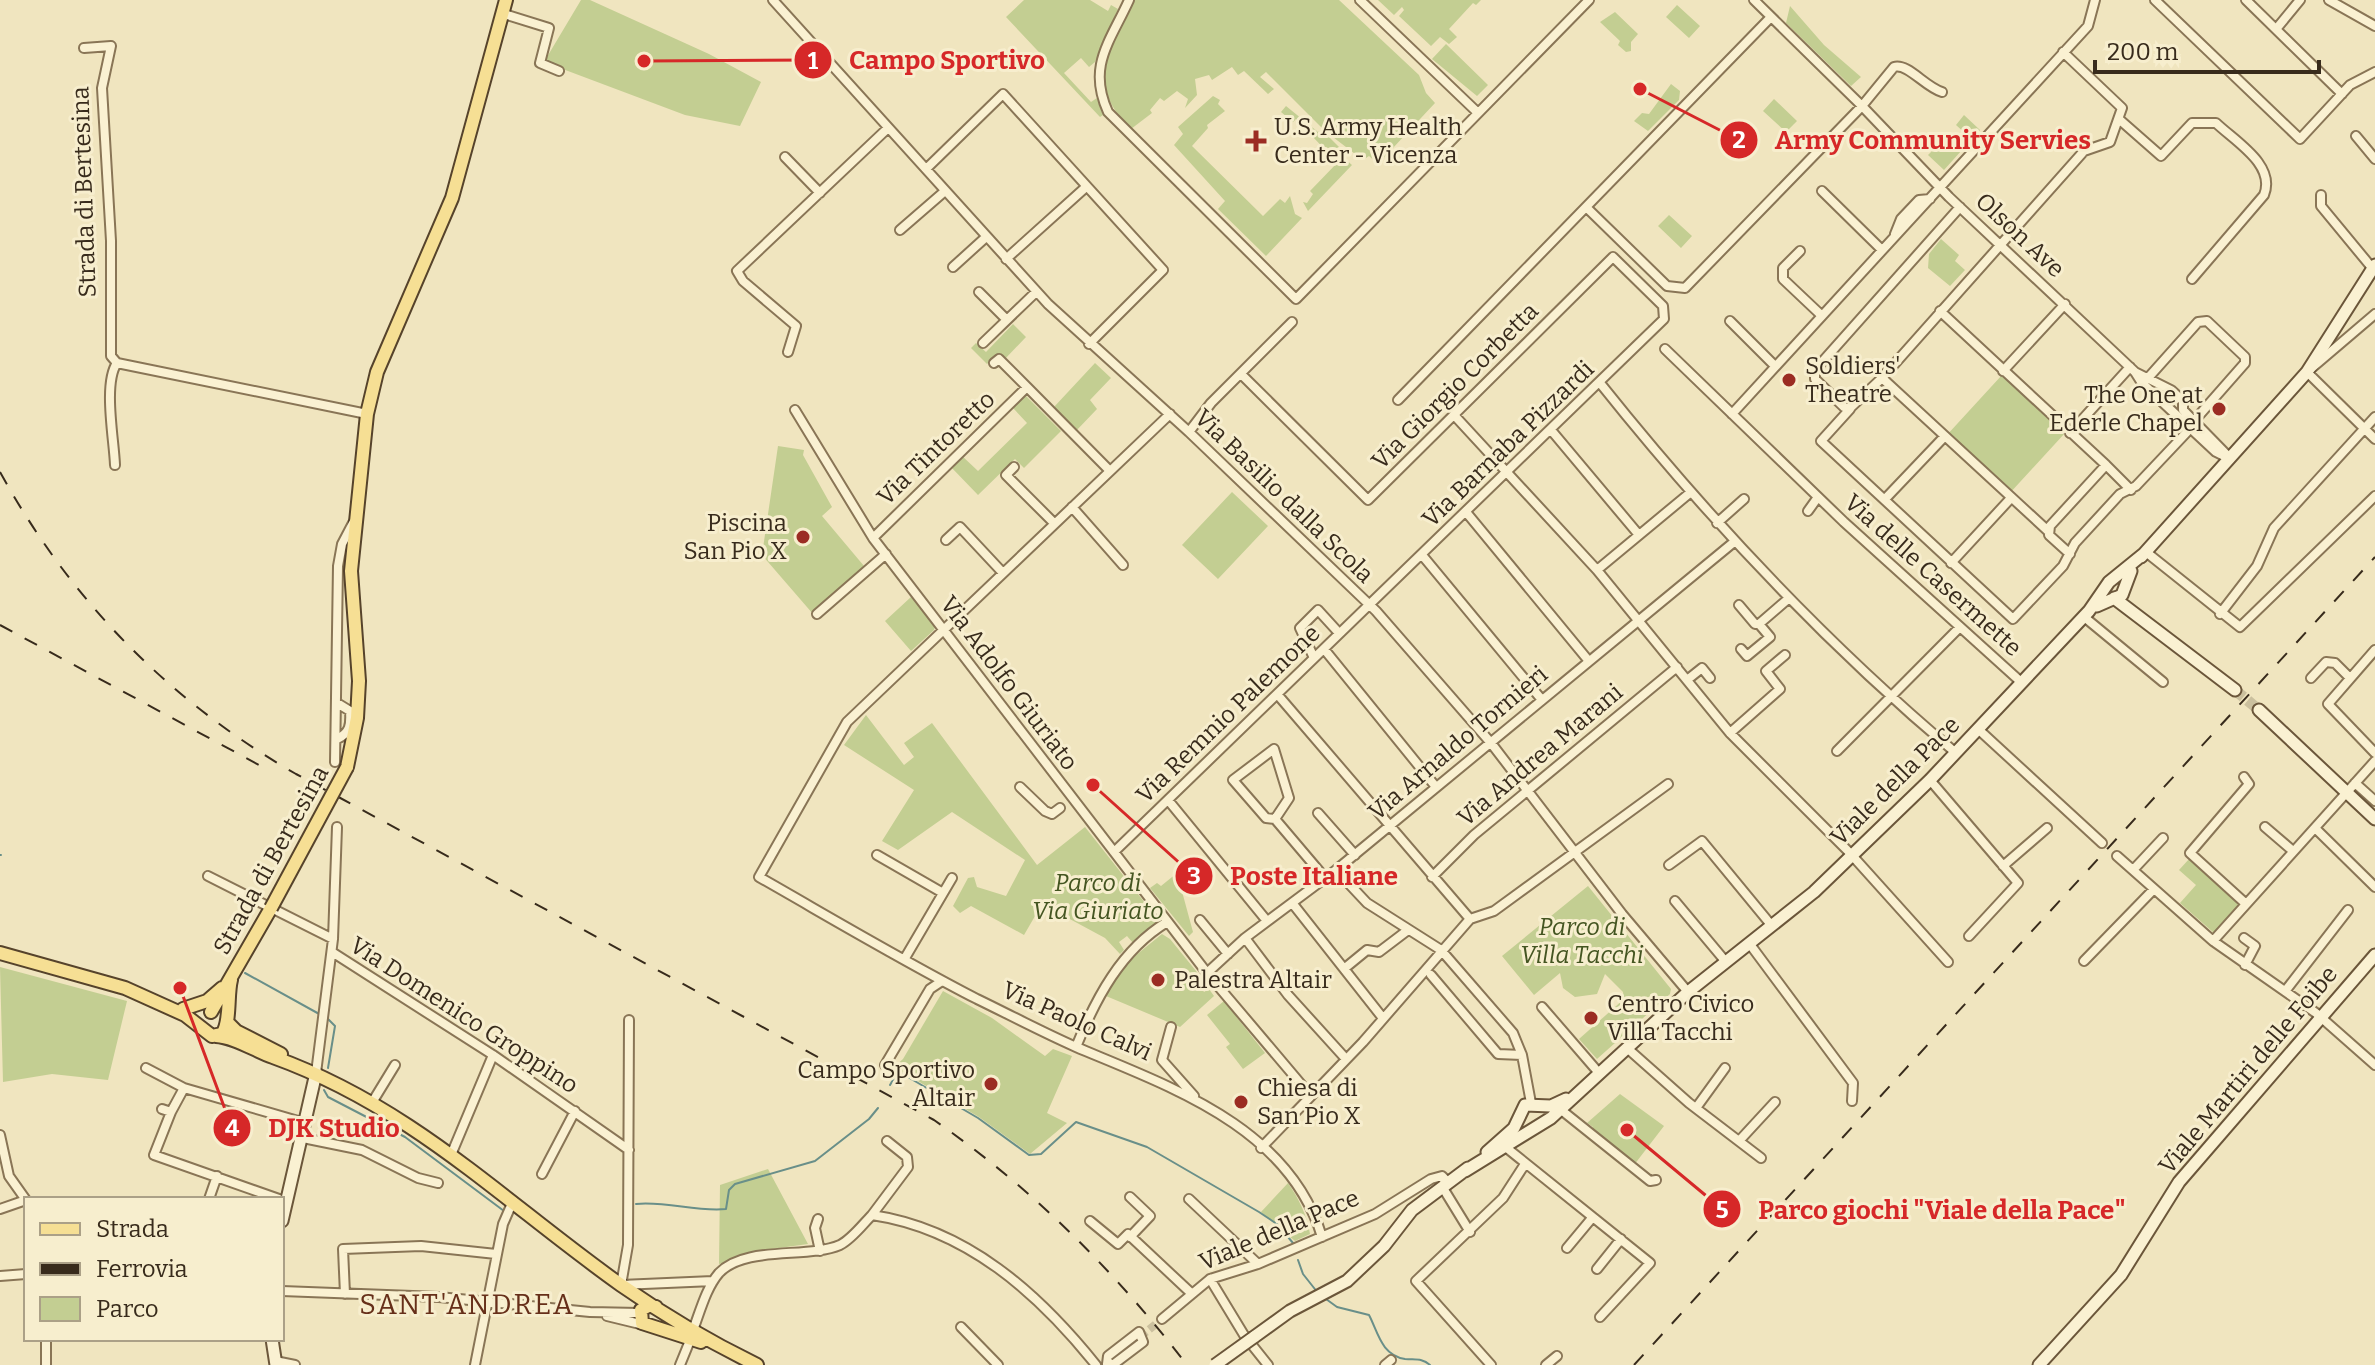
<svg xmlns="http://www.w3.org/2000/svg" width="2375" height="1365" viewBox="0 0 2375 1365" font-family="Bitter,serif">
  <rect width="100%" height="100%" fill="#f0e5bf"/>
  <path fill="#c3ce92" d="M581 0H590L709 54 761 82 740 126 685 115 544 62Z
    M1024 0H1090L1108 11 1111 5 1118 9 1095 62 1089 67 1081 58 1064 73 1091 102 1097 98 1103 115 1100 117 1006 17Z
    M1134 0H1339L1419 75 1426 93 1435 103 1378 164 1369 156 1363 160 1325 131 1266 72 1260 77 1274 89 1268 94 1244 71 1238 75 1232 67 1212 80 1209 75 1195 79 1197 95 1185 108 1188 99 1177 91 1164 101 1160 98 1150 110 1152 113 1131 129C1083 82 1110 51 1134 0Z
    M1378 0H1481L1476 5 1473 3 1449 29 1457 37 1449 44 1440 37 1431 46 1399 16 1404 10 1402 7 1394 15Z
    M1677 5 1700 26 1689 38 1666 17Z
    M1790 6 1824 45 1861 77 1851 86 1786 23Z
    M1615 12 1638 34 1631 42V51L1626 52 1618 45 1620 41 1600 22Z
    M1446 44 1488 85 1477 96 1432 59Z
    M1671 84 1680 91 1679 100 1648 131 1634 121 1642 113 1649 114Z
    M1213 96 1220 100 1218 104 1225 111 1207 125 1208 128 1192 146 1263 216 1280 199 1285 203 1290 196 1295 214 1302 218 1266 256 1218 209 1225 201 1174 145 1183 134 1178 127Z
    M1774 99 1797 121 1786 132 1763 111Z
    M1286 106 1318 132 1322 130 1341 149 1330 155 1296 119 1293 122 1281 112Z
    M1964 115 1980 130 1944 170 1928 155 1946 137 1956 146 1967 135 1956 125Z
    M1345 159 1352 165 1308 211 1303 202 1307 203 1313 194 1310 191 1339 161Z
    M1669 215 1692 236 1681 248 1658 226Z
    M1941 239 1959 255 1955 261 1965 270 1950 286 1928 268 1929 254Z
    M1013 324 1026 337 1004 360 997 354 987 364 971 348 976 343 986 352Z
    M1095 363 1111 378 1090 400 1097 409 1075 432 1054 407Z
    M2002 375 2065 433 2009 494 1946 436Z
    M1025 395 1061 431 1024 468 1015 459 978 495 950 466 961 455 978 471 1027 423 1013 408Z
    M778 446 804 450 803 455 832 507 822 516 864 566 813 614 762 555Z
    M1232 492 1268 526 1218 579 1182 545Z
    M911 597 935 626 934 630 911 651 885 621Z
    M866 715 904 765 914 757 904 743 932 723 1037 865 1085 827 1160 922 1133 943 1127 936 1119 942 1124 950 1120 954 1105 938 1042 904 1024 935 971 906 960 913 953 906 968 878 974 877 977 887 1006 896 1025 860 952 812 898 850 882 841 914 790 844 745Z
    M2190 858 2241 904 2214 933 2180 903 2196 885 2179 870Z
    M1177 873 1193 932 1189 936 1150 888 1157 883 1161 886Z
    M1588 886 1671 989 1670 994 1597 1059 1579 1039 1624 999 1623 992 1605 974 1597 994 1575 997 1563 988 1560 973 1534 995 1502 956Z
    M1162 934 1170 939 1205 982 1200 986 1204 992 1209 989 1214 996 1180 1027 1106 996 1125 964Z
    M0 967 127 1001 108 1080 52 1074 3 1082Z
    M943 991 992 1018 1045 1056 1053 1049 1072 1056 1047 1113 1067 1123 1030 1154 979 1117 894 1067 903 1059Z
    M1224 1001 1265 1053 1243 1069 1226 1047 1230 1044 1207 1015Z
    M1620 1094 1664 1126 1634 1165 1592 1132 1593 1127 1587 1123Z
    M768 1169 808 1244 772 1249 719 1264 720 1185Z
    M1288 1183C1299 1199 1307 1215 1310 1234L1295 1241 1261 1212Z"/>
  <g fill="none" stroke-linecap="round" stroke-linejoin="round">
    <path stroke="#698f89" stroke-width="2" d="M0 855H1
      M245 973 321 1015
      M327 1018 335 1026 328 1068
      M890 1085 897 1073H901L978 1118 1029 1155 1041 1154 1076 1122 1147 1147 1259 1212 1277 1224 1293 1243
      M324 1090 328 1097 405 1137 504 1211
      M636 1204C667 1201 696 1212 726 1209L729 1190 735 1184 815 1161 869 1119 878 1108
      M1298 1260 1303 1274 1318 1293
      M1326 1299 1337 1307 1369 1315C1378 1332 1381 1355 1405 1359 1416 1360 1422 1358 1430 1365"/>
    <path stroke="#cbc09e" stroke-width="8" stroke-dasharray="8 4" stroke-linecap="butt" d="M1140 1337 1162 1319"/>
    <path stroke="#cbc09e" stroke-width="11" stroke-dasharray="11 5.5" stroke-linecap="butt" d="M2235 690 2259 710"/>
    <defs>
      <path id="street" d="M773 0 1048 304 1189 432 1376 611 1491 743 1622 914 1688 992
        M1129 0C1110 42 1087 66 1108 112L1296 299 1589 0
        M1360 0 1477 112
        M1754 0 1862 106 1949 197 2135 372 2142 383 2216 452 2230 459
        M2155 0 2300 139 2350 85 2375 72
        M2246 0 2342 94
        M2329 0 2375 26
        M504 14 549 28 540 63 559 71
        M2277 28 2300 0
        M84 48 111 46 102 88 111 241V356L117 363C103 383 114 439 115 465
        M2120 120 2161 156 2192 123H2216C2236 142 2276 165 2264 195L2192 279
        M2356 136 2375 159
        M785 157 820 193
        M926 169 1003 94 1163 270 1089 344
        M1822 191 1882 250
        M2321 195V206L2373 269
        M1586 207 1667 286 1685 288 1862 106 1894 67C1908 63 1925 87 1942 92
        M1960 207 1815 370V379L1844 407 1849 409 1882 378 2084 151 2110 142 2122 108 2063 52
        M900 230 945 191
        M1895 234 1901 219 1919 200 1930 199
        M1800 251 1783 268V279L1820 314
        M1006 259 1086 187
        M953 267 985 238
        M979 292 1007 320
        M1940 311 2106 465
        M2375 314 2307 372 2375 439
        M1730 321 1774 365
        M983 343 1036 292
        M1665 349 1844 522 2021 682
        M788 352 796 326 743 281 737 271 888 128
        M117 363 367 414
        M994 363 999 359 1027 387
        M2003 371 2065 304
        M2135 372 2171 390 2183 401V410L2227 455
        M1882 378 2048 531
        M2148 378 2198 322 2207 321 2245 357V363L2194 421
        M1600 383C1707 517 1824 642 1956 753
        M1398 400 1771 17
        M1850 409 1821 441 2013 619 2063 566 2075 543 2120 494 2136 486 2187 432V425
        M795 410 873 538 1207 973 1311 1096
        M1170 414 847 722 759 877C831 918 903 961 977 999 1010 1015 1042 1032 1076 1047 1171 1087 1289 1127 1322 1237
        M1732 414 2088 26 2095 0
        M1454 415 1597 570 1730 733 1849 852 1948 962
        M1551 430 1639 535
        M1189 432 1211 403 1292 322
        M2070 433 2130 367
        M1014 467 1006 475 1054 523
        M1885 499 1945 436
        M1072 507 1123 565
        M1808 511 1818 497
        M1466 512 1588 660
        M1717 523 1744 499
        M873 538 1027 387 1110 471
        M946 540 960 527 1003 573
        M2146 552 2240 627 2375 496
        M2070 554 2049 535 2050 526 2106 465 2131 490
        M1422 555 1542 700
        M1951 563 2011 498
        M1597 570 1691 492
        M1739 605 1755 624H1759
        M817 614 886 554
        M2220 614 2257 566 2274 528 2375 417
        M2083 616 2163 682
        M1324 649 1436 787
        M1741 649 1747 656 1770 637 1759 624 1788 599
        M2375 650 2328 704 2375 753
        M1314 658 1300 628 1318 610 1339 633
        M2311 678 2326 662 2335 663 2350 678
        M1687 680 1702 668 1710 678
        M1277 694 1470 919
        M1978 729 2102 843
        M1730 733 1780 689 1766 671 1785 655
        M337 739C350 733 351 725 350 711L337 703
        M1837 751 1960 627
        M335 762 338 566 342 544 353 523
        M2244 777 2249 784 2190 853 2245 903
        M1930 780 2018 883 1969 936
        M2355 783 2375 801
        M1020 787 1045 811 1052 814 1060 808
        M1168 800 1267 921
        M1318 813 1355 855
        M1275 819 1266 818 1233 780 1274 749 1289 798 1275 819 1325 878
        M2265 827 2293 851
        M2316 829 2375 887
        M1114 852 1664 319 1663 306 1613 257 1368 500 1241 374
        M877 855 943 893
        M2117 856 2213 941 2316 1013 2375 1065
        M1669 865 1702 841 1772 926
        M2003 866 2047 828
        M1336 870 1367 903 1441 950 1513 1033 1522 1055 1531 1103
        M2133 870 2163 838
        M208 876 333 939
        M1432 877 1474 835 1677 667
        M1675 901 1726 962
        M1293 904 1382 1017
        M1200 920 1228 954
        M1245 938 1288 995 1346 1059
        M2244 938 2255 946 2245 965
        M2213 941 2375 761
        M1749 943 1853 1083 1852 1101
        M332 952 493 1055 629 1150
        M905 958 952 878
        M2084 961 2154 889
        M1345 968 1367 950 1379 952 1408 930
        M1207 973 1245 938 1336 870 1734 542
        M1431 975 1498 1054 1522 1055
        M2286 990 2348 910
        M1542 1007 1599 1073
        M629 1020 628 1245 621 1285 713 1281
        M1171 1027 1162 1060 1194 1096
        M1076 1047C1096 998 1121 950 1167 922
        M1627 1048 1689 1103 1761 1158
        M885 1065 930 989 942 981
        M146 1068 184 1088
        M316 1073 333 939 337 827
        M373 1101 395 1065
        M1696 1108 1725 1068
        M162 1109 171 1112 184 1088 305 1123
        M1560 1109 1650 1181 1656 1180
        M171 1112 154 1155 279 1199
        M0 1135 9 1176 26 1200
        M303 1138 362 1150 418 1178 438 1183
        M1739 1141 1775 1102
        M1503 1145 1650 1263 1600 1317
        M1261 1148 1363 1042 1470 919 1494 911 1668 784
        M451 1155 493 1055
        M542 1174 575 1111
        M1130 1197 1150 1216 1130 1237
        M209 1199 217 1176
        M1189 1199 1258 1264
        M0 1209 26 1200
        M872 1215 908 1167 907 1157 887 1141
        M818 1219 815 1228 820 1251
        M1090 1221 1118 1244 1128 1234 1191 1293
        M1567 1248 1592 1218
        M1597 1269 1621 1239
        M0 1276 26 1274
        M1210 1279 1244 1335 1268 1365
        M282 1291 439 1297 590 1312 639 1313
        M345 1294 343 1249 421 1246 496 1254
        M607 1316 644 1325
        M1162 1319 1210 1279 1258 1264 1375 1214 1431 1179 1442 1176 1445 1179 1443 1188 1470 1232
        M961 1327 998 1365
        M693 1330C700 1312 706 1288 719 1273 745 1245 808 1259 840 1245 852 1239 863 1224 872 1215 967 1229 1038 1293 1096 1365
        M1139 1332 1143 1342 1114 1364H1107L1108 1356Z
        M46 1339V1365
        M275 1361 295 1365
        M475 1365 503 1224 513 1201
        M680 1365 691 1338
        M1385 1365 1391 1360
        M1491 1365 1416 1281 1503 1198 1525 1164
        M1546 1365 1557 1356"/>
      <path id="secondary" d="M2141 557 2307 372 2375 265
        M2114 598 2235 690
        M2097 606 2122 595 2131 571
        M2259 710 2375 819
        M1487 1152 1514 1128 1525 1105 1551 1106 1566 1099
        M1465 1171 1551 1118 1688 992 1814 892 1930 780 2089 611 2109 582 2146 552
        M282 1221 316 1073
        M1254 1337 1290 1311 1347 1281 1384 1246 1412 1210 1468 1168
        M272 1339 276 1365
        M2039 1365 2121 1275 2179 1182 2375 955"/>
      <path id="primary" d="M347 767 357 718 359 681 351 571 367 414 377 372 452 198 506 0
        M0 953 125 988 185 1015 212 1036 222 1034C231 1023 227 995 231 980
        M183 1009 207 1001 222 988
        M211 1012 271 908
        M228 1023 236 1031 281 1054
        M216 1036C235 1037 255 1051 273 1057 412 1107 504 1202 621 1285 664 1315 710 1342 757 1365
        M656 1307 650 1305 641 1310 642 1323 701 1342"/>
    </defs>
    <use href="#street" stroke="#897556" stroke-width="12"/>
    <use href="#secondary" stroke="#6b563a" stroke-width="15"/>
    <use href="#primary" stroke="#56432b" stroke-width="16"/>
    <use href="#street" stroke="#faf1d2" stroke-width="8"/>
    <use href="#secondary" stroke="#faf1d2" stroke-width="11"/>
    <use href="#primary" stroke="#f6df94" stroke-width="12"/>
    <path stroke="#382b1c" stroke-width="2" stroke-dasharray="14 14" stroke-linecap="butt" d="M0 472C71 601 168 700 296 774L934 1120C1033 1189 1114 1270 1187 1365
      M0 625 259 765
      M1634 1365 2375 557"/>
    <defs>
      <path id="secondary-bridge" d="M1215 1365 1254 1337"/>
      <path id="primary-bridge" d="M271 908 347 767"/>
    </defs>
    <use href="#secondary-bridge" stroke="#6b563a" stroke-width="15" stroke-linecap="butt"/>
    <use href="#primary-bridge" stroke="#56432b" stroke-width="16" stroke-linecap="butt"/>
    <use href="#secondary-bridge" stroke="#faf1d2" stroke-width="11"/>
    <use href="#primary-bridge" stroke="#f6df94" stroke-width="12"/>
  </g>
  <g fill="#9b2c23" stroke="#f7eece" stroke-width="3">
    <path d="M1252 129h8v8h8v8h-8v8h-8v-8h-8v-8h8z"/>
    <circle cx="1789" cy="380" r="8"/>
    <circle cx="2219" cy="409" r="8"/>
    <circle cx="803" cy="537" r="8"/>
    <circle cx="1158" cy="980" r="8"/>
    <circle cx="1591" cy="1018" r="8"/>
    <circle cx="991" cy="1084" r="8"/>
    <circle cx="1241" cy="1102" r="8"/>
  </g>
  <g text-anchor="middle" stroke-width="6" stroke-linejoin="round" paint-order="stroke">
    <g font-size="24" fill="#382b1c" stroke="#f7eece" text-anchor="start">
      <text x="1274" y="135">U.S. Army Health<tspan x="1274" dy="28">Center - Vicenza</tspan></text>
      <text x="1805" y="374">Soldiers'<tspan x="1805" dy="28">Theatre</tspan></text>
      <text x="2203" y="403" text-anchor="end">The One at<tspan x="2203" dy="28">Ederle Chapel</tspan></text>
      <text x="787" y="531" text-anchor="end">Piscina<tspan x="787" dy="28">San Pio X</tspan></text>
      <text x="1174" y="988">Palestra Altair</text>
      <text x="1607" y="1012">Centro Civico<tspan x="1607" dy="28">Villa Tacchi</tspan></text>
      <text x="975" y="1078" text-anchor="end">Campo Sportivo<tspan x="975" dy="28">Altair</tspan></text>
      <text x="1257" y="1096">Chiesa di<tspan x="1257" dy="28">San Pio X</tspan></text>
    </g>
    <g font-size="24" fill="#382b1c" stroke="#f7eece">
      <text transform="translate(84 192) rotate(-92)" y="8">Strada di Bertesina</text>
      <text transform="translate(2020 235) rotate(43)" y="8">Olson Ave</text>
      <text transform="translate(1455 386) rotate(-45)" y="8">Via Giorgio Corbetta</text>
      <text transform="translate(1508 444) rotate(-44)" y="8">Via Barnaba Pizzardi</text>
      <text transform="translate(936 448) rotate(-44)" y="8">Via Tintoretto</text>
      <text transform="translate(1284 496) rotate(44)" y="8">Via Basilio dalla Scola</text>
      <text transform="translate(1933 575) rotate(42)" y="8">Via delle Casermette</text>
      <text transform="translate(1009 683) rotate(53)" y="8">Via Adolfo Giuriato</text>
      <text transform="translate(1228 714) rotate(-44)" y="8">Via Remnio Palemone</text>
      <text transform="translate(1458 743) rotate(-40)" y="8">Via Arnaldo Tornieri</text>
      <text transform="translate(1540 755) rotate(-40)" y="8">Via Andrea Marani</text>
      <text transform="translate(1895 781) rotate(-45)" y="8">Viale della Pace</text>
      <text transform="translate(271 860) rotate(-61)" y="8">Strada di Bertesina</text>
      <text transform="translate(464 1015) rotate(33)" y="8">Via Domenico Groppino</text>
      <text transform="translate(1077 1021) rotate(24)" y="8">Via Paolo Calvi</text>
      <text transform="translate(2248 1070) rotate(-50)" y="8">Viale Martiri delle Foibe</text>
      <text transform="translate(1279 1230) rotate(-23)" y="8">Viale della Pace</text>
    </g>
    <g font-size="24" font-style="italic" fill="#445521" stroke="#f7eece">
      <text x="1098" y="891">Parco di<tspan x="1098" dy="28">Via Giuriato</tspan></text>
      <text x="1582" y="935">Parco di<tspan x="1582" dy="28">Villa Tacchi</tspan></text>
    </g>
    <g font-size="28" letter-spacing="2" fill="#662f19" stroke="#f7eece">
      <text x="467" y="1314">SANT'ANDREA</text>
    </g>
  </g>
  <path fill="none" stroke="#d62828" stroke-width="3" d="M644 61L813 60M1640 89L1739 140M1093 785L1194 876M180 988L232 1128M1627 1130L1722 1209"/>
  <g fill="#d62828" stroke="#f7eece" stroke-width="3">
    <circle cx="644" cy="61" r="8"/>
    <circle cx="1640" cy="89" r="8"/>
    <circle cx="1093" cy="785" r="8"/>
    <circle cx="180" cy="988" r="8"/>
    <circle cx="1627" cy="1130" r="8"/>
    <circle cx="813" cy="60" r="20"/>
    <circle cx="1739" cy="140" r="20"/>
    <circle cx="1194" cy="876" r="20"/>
    <circle cx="232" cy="1128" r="20"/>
    <circle cx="1722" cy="1209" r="20"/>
  </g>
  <g font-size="24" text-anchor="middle" font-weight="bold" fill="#fff">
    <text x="813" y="69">1</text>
    <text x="1739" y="148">2</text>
    <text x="1194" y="884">3</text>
    <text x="232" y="1136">4</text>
    <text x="1722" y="1218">5</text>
  </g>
  <g font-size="26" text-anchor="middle" font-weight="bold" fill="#d62828" stroke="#f7eece" stroke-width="6" stroke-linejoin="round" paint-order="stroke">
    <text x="947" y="69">Campo Sportivo</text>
    <text x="1933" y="149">Army Community Servies</text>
    <text x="1314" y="885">Poste Italiane</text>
    <text x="334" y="1137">DJK Studio</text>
    <text x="1942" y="1219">Parco giochi "Viale della Pace"</text>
  </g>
  <rect x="24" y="1197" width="260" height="144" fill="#f7eece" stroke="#aba087" stroke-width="2"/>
  <rect x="40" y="1223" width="40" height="12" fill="#f6df94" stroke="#aba087" stroke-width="2"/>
  <text x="96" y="1237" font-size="24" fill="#382b1c">Strada</text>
  <rect x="40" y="1263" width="40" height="12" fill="#382b1c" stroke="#aba087" stroke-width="2"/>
  <text x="96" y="1277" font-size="24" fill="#382b1c">Ferrovia</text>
  <rect x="40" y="1297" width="40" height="24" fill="#c3ce92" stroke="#aba087" stroke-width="2"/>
  <text x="96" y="1317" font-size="24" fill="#382b1c">Parco</text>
  <path d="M2095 60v12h224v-12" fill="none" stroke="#382b1c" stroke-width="4"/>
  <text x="2107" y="60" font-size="24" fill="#382b1c" stroke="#f7eece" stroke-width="6" paint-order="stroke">200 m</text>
</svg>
